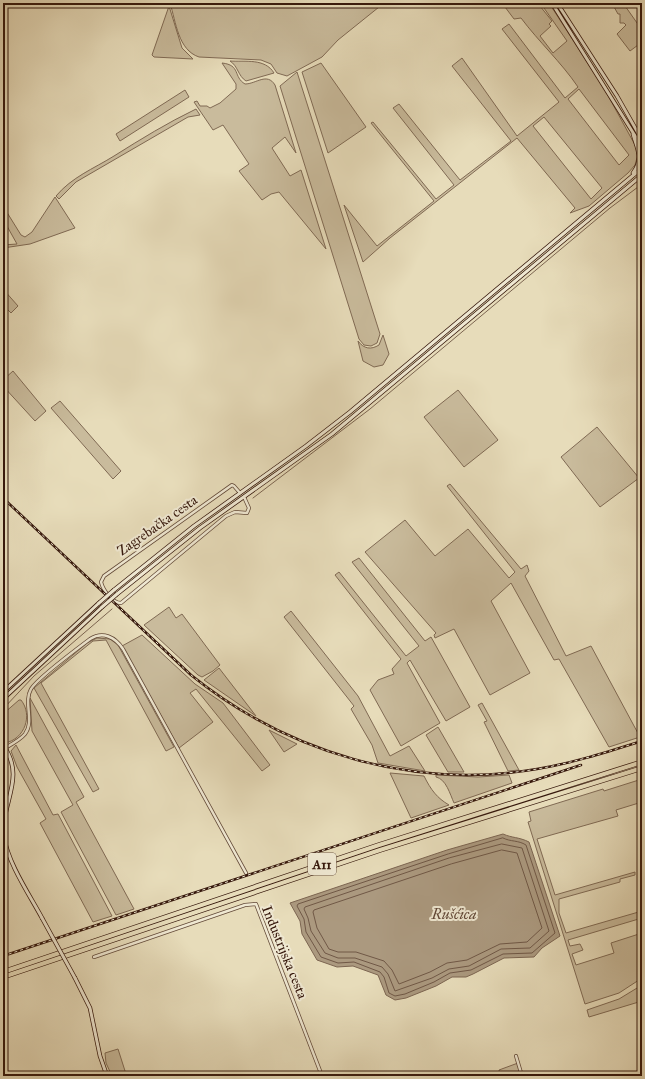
<svg xmlns="http://www.w3.org/2000/svg" width="645" height="1079" viewBox="0 0 645 1079" font-family="'IM FELL Great Primer',serif">
  <rect width="100%" height="100%" fill="#e7dcba"/>
  <filter id="stains"><feTurbulence type="fractalNoise" baseFrequency=".005" numOctaves="4"/><feColorMatrix values="0 0 0 0 .2 0 0 0 0 .09 0 0 0 0 .02 0 0 0 .5 -.17"/></filter>
  <radialGradient id="worn" r=".72"><stop offset=".6" stop-color="#630" stop-opacity="0"/><stop offset="1" stop-color="#630" stop-opacity=".3"/></radialGradient>
  <path fill="#c9bb9c" stroke="#806a54" fill-rule="evenodd" d="M170 3H384L338 40 322 57 287 76 277 73 271 64 261 60 199 57C178 50 176 22 170 3Z
    M502 3H541L540 6 552 21 549 24 551 26 540 36 553 53 567 41 544 8 543 3H549L605 90 635 145 638 154 635 165 628 173 589 206 570 213 575 208 517 138 390 238 363 262 344 205 377 246 434 201 371 123 373 122 436 199 454 185 393 108 399 104 460 180 511 141 452 66 462 58 517 136 559 102 502 29 509 24 565 98 578 87C561 62 539 42 521 18L514 19ZM579 89 629 155 619 165 568 99ZM544 117 602 188 591 199 533 126Z
    M609 3H623L642 30V42L630 51 617 34 626 25 624 23H620V14H618L613 5Z
    M169 6 182 48 193 59 154 57 152 55Z
    M230 61C245 62 265 58 274 73L246 81C238 76 238 66 230 61Z
    M222 63C241 65 233 77 245 84 256 84 267 72 275 85L296 153 285 137 272 148 290 176 301 170 326 249 279 192 271 194 262 200 239 171 249 164 223 125 213 130 194 102 197 101 200 106H207L210 108 220 103 236 89V84Z
    M321 63 366 127 328 153 302 72Z
    M297 72 380 334 377 343 371 346 364 345 359 339 280 86Z
    M185 90 189 97 120 141 116 134Z
    M196 109 200 115 188 117 88 175 76 182 59 199 56 196C72 177 93 169 114 156 141 139 167 123 196 109Z
    M55 197 75 228 30 244 3 248V245L17 244 3 219V206L21 235 25 237 32 232Z
    M3 289 18 306 11 313 3 305Z
    M383 335 389 354 383 365 374 367 363 361 358 341C364 349 371 350 379 345Z
    M13 371 46 411 35 421 3 386V380Z
    M458 390 498 440 464 467 424 417Z
    M60 401 121 471 113 479 51 408Z
    M597 427 639 478 600 507 561 457Z
    M450 484 521 569 527 565 529 571 525 576 566 656 591 646 640 737 609 747 559 659 554 660 511 583 491 601 530 673 490 695 454 629 435 638 434 635 436 633 365 552 405 520 435 556 468 529 509 578 515 572 447 486Z
    M359 558 425 641 431 637 470 707 446 721 410 660 407 663 440 723 401 746 370 690 378 680 394 674 392 669 401 659 335 575 339 572 406 656 419 646 352 562Z
    M169 607 176 618 182 614 220 665 213 671 202 677 198 675 144 625Z
    M291 611 358 696 390 756 409 746 425 771 378 763 372 745 351 709 354 706 284 617Z
    M142 635 195 684 223 703 270 765 262 771 196 689 190 693 213 722 179 748 122 646Z
    M97 638 110 639 118 645 174 747 166 751 106 640 93 641 41 683 99 789 93 792 34 688 87 643Z
    M219 668 256 716 204 680Z
    M30 698 84 797 76 802 134 909 116 915 61 812 73 805 32 731Z
    M19 700H21C33 715 25 739 5 743L3 742V714Z
    M482 703 519 770 508 771 484 722 487 721 478 705Z
    M438 727 464 772H448L426 735Z
    M269 730 297 744 284 752Z
    M16 745 53 815 58 814 112 916 93 922 40 823 46 819 17 767 11 751Z
    M390 773 424 776C431 790 437 798 449 805L411 818Z
    M436 775 478 777 509 775 512 783 454 803C450 794 446 779 436 777Z
    M642 779V802L616 810 618 816 537 839 555 895 635 872V875L620 879V882L559 899V913L566 933 642 911V918L568 940 570 946 580 944 583 950 572 954 576 965 614 953 611 943 642 933V978L619 993 585 1004 528 822 531 821 529 812 603 789 604 791Z
    M642 985V1001L589 1017 587 1010 619 999Z
    M118 1049 126 1074 112 1076 106 1063 105 1053Z
    M518 1063 521 1076H500L499 1070Z"/>
  <path fill="#ab997f" stroke="#7c6551" d="M503 834C512 838 519 837 529 842L560 936 542 948 534 957 504 958 473 974 466 977H452L436 986 406 998 395 1000 386 995 378 975 353 966 337 967 317 960 302 934 300 921 290 903 447 850Z"/>
  <g fill="none" stroke-linecap="round" stroke-linejoin="round">
    <path stroke="#705846" stroke-width="1" d="M503 838C511 842 518 840 526 845L555 933 532 953 503 954 471 970 450 973 434 982 405 994 395 996 389 993 384 977 380 972 354 962 338 963 321 957 306 932 304 919 297 906 298 904 448 854Z
      M502 844 522 848 549 931 530 948 501 949 469 966 449 969 432 978 395 991 388 974 382 967 355 958H338L325 953 311 931 308 918 304 909 305 907 449 858Z
      M502 850 517 853 542 928 527 942 500 944 467 960 447 963 430 972 399 984 392 970 384 961 356 952H338L329 949 317 928 313 912 314 910 451 864Z"/>
    <path stroke="#7c6551" stroke-width="1" d="M253 498 370 409 610 208 642 184
      M3 709 34 676 112 609"/>
    <defs>
      <path id="street" d="M240 493 234 486 232 485 104 576 101 582C103 590 112 603 121 603L226 516 235 512 247 513 249 508 244 497
        M5 748C12 744 20 740 25 734 35 721 23 703 31 689 37 679 78 648 90 639 103 631 115 637 123 649L246 873
        M94 957 245 905 256 904 322 1076
        M516 1056 522 1076"/>
      <path id="secondary" d="M552 3 642 147
        M557 3 617 96 642 140
        M633 134C637 149 644 158 633 173
        M114 590 194 526 306 446 350 412 642 168
        M117 594 200 528 332 434 642 175
        M3 692 99 603
        M3 699 102 607
        M3 745C27 778 0 804 4 837 8 863 29 894 42 918
        M75 978 90 1008 100 1056 107 1076"/>
      <path id="highway" d="M3 972 379 845 642 762
        M3 977 380 850 642 768"/>
    </defs>
    <use href="#street" stroke="#624938" stroke-width="4"/>
    <use href="#secondary" stroke="#36180c" stroke-width="4.5"/>
    <use href="#highway" stroke="#36180c" stroke-width="5.5"/>
    <use href="#street" stroke="#efe8d2" stroke-width="2.5"/>
    <use href="#secondary" stroke="#efe8d2" stroke-width="3"/>
    <use href="#highway" stroke="#e7dcba" stroke-width="4"/>
    <defs>
      <path id="rail" d="M3 498 191 675C288 753 413 790 537 769 573 763 607 752 642 741
        M3 956 581 765"/>
    </defs>
    <use href="#rail" stroke="#36180c" stroke-width="2.5"/>
    <use href="#rail" stroke="#efe8d2" stroke-width="1" stroke-dasharray="3" stroke-linecap="butt"/>
    <defs>
      <path id="secondary-bridge" d="M99 603 114 590
        M102 607 117 594
        M42 918 75 978"/>
    </defs>
    <use href="#secondary-bridge" stroke="#36180c" stroke-width="4.5" stroke-linecap="butt"/>
    <use href="#secondary-bridge" stroke="#efe8d2" stroke-width="3"/>
  </g>
  <g text-anchor="middle" stroke-width="4" stroke-linejoin="round" paint-order="stroke">
    <rect fill="#efe8d2" stroke="#6e5647" stroke-width="1" x="308" y="853" width="28" height="22" rx="3"/>
    <g font-size="13" font-weight="bold" fill="#36180c">
      <text x="322" y="869">A11</text>
    </g>
    <g font-size="14" fill="#36180c" stroke="#efe8d2">
      <text transform="translate(157 525) rotate(-35)" y="5">Zagrebačka cesta</text>
      <text transform="translate(285 952) rotate(68)" y="5">Industrijska cesta</text>
    </g>
    <g font-size="15" font-style="italic" fill="#5f4534" stroke="#efe8d2">
      <text x="454" y="919">Rušćica</text>
    </g>
  </g>
  <rect width="645" height="1079" fill="none" stroke="#e7dcba" stroke-width="16"/>
  <rect x="4" y="4" width="637" height="1071" fill="none" stroke="#36180c" stroke-width="2"/>
  <rect x="8" y="8" width="629" height="1063" fill="none" stroke="#36180c"/>
  <rect width="100%" height="100%" filter="url(#stains)"/>
  <rect width="100%" height="100%" fill="url(#worn)"/>
</svg>
